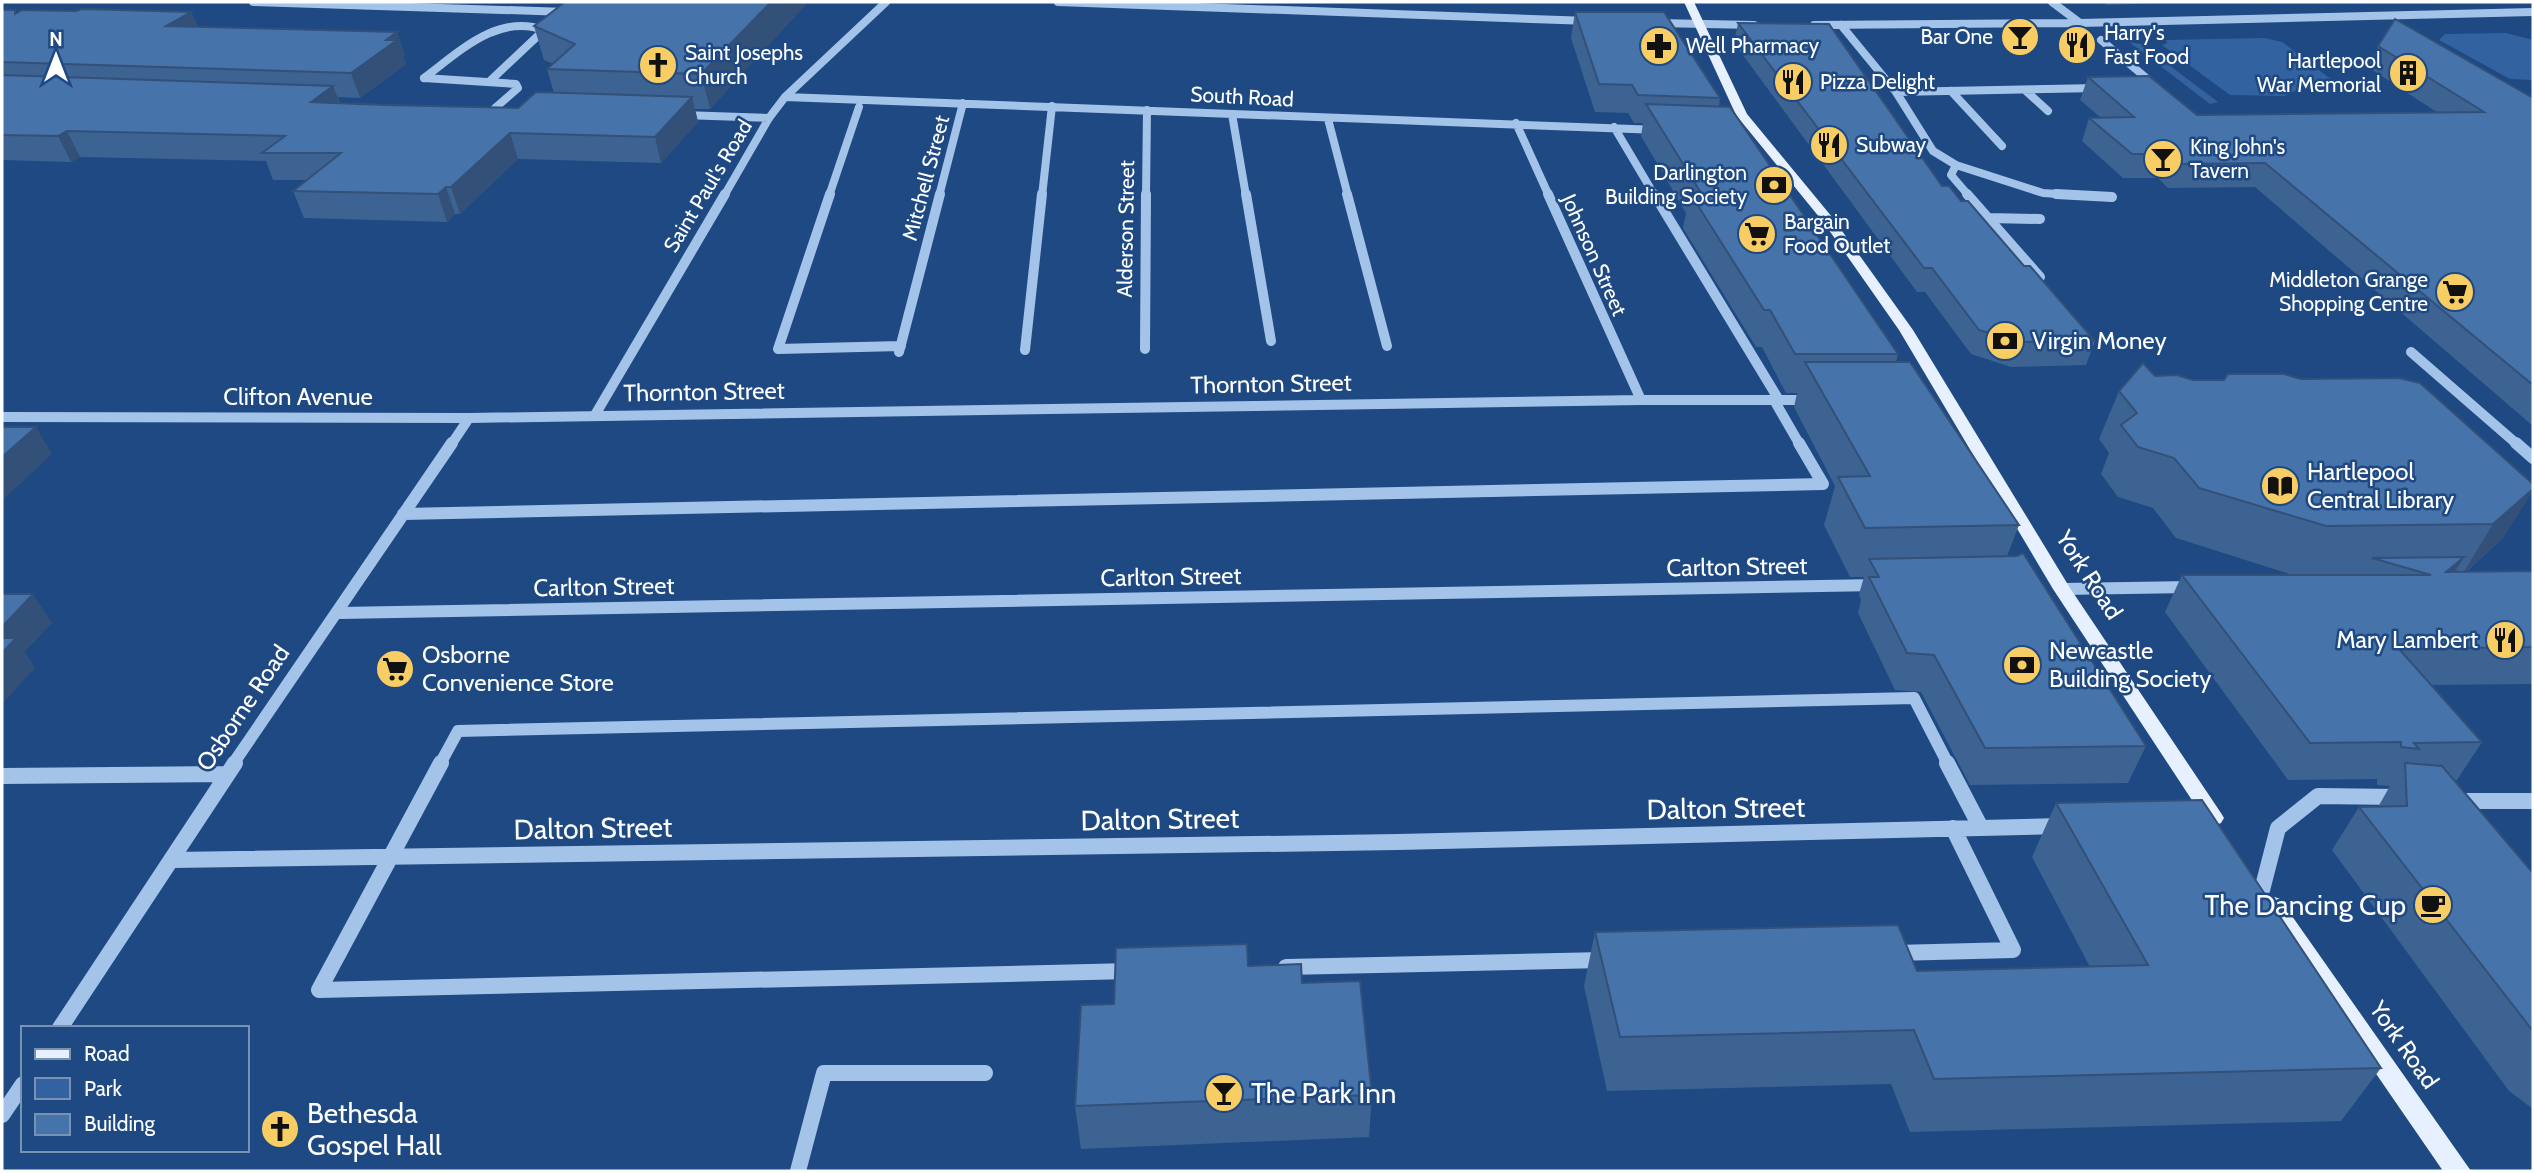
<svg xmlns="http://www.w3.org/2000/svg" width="2535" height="1173" viewBox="0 0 2535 1173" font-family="Cabin,sans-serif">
  <rect width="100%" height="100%" fill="#1e4982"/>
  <path fill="#3263a0" d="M2506 33 2533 40V80L2510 79 2439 40 2445 34Z
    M2264 38 2282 42 2336 83H2311L2285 96 2230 95 2162 45 2167 43 2166 40Z
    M2129 42 2141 44 2218 102 2210 104Z"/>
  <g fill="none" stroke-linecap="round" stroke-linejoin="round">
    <path stroke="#a4c3e9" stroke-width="8" d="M253 2 567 12
      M1058 2 1590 21
      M2052 2 2080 23
      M1657 23 1754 25
      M1814 25 2080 23 2533 12
      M1841 25 1896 92 1933 151 1956 165 1951 175 1969 196
      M2101 40 2157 87
      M424 78C459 52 498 13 544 30L490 81
      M424 78 516 84 518 88 494 109
      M1951 91 2002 146
      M2026 91 2048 111
      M1896 92 2099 88
      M785 97 1659 130
      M1232 114 1246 196
      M682 115 769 118
      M1328 119 1348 196
      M1516 123 1549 196
      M1614 127 1655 196
      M1956 165 2043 193 2087 196
      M724 196 769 118 785 97 886 2
      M829 196 859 107
      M939 196 963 103
      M1042 196 1052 106
      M1146 196 1147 110"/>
    <path stroke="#a4c3e9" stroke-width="10" d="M830 194 778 349 901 346
      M1246 194 1271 341
      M1347 194 1387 346
      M1548 194 1641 400
      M1654 194 1779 400
      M1967 194 2040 277
      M2056 194 2112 197
      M1989 218 2040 219
      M1145 349 1146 194
      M1025 350 1042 194
      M899 352 940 194
      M2411 352 2518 445
      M1774 400 1800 445
      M595 415 725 194
      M2 417 469 418 1641 400H1811
      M451 445 469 418"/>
    <path stroke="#a4c3e9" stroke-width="12" d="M2516 443 2533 458
      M403 514 1823 484 1799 443
      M2062 589 2192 587
      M339 613 1878 585
      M233 764 452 443
      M440 764 458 731 1914 698 1948 764"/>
    <path stroke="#a4c3e9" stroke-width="16" d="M441 763 319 990 1131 971
      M1947 763 1981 828
      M2 776 227 774
      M2455 801H2533
      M173 860 1398 842 2063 826
      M2262 890 2278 828 2318 796 2398 797
      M1895 953 2013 950 1953 828
      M1286 967 1604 960
      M60 1028 235 763
      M2 1115 23 1084
      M798 1171 824 1073H985"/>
    <path fill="#e7f0fe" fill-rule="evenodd" d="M1684 2H1694L1747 114 1832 217 1913 330 2070 588 2221 813 2224 818 2221 823 2214 826 2207 823 2053 589 1899 330 1824 223 1736 115Z
      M2272 896 2280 899 2471 1171H2443L2264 911 2261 905 2264 899Z"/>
  </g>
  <path fill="#3d6393" d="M808 2 710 109H695L698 122 661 163 518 159 460 214H455L447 222 304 218 293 191 307 180H273L266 161 80 157 71 162 2 160V10H15L16 13 76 11 191 12 198 27 397 32 405 56 403 57 406 64 360 98 338 97 340 103 518 108 554 93 547 69 553 64 544 60 534 26Z
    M2102 2H2189L2107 5Z
    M1575 12 1720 98 1719 106 1898 354 1896 362 2019 525 2007 556 2146 746 2128 783 1970 785 1921 692 1895 690 1858 613 1861 600 1859 594 1864 577H1850L1824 525 1835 486 1794 407 1797 393H1786L1762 347H1756L1683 228 1686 213 1641 136 1643 123H1634L1628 113 1595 112 1571 38Z
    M1738 23 1961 201 2095 341 2086 365 2011 367 1971 354 1925 292H1917L1734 43Z
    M2378 46 2533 98V426L2255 187 2168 188 2158 178H2123L2082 141 2089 118 2100 117 2080 100 2088 77 2197 115 2438 113 2368 67Z
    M2155 376 2193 380 2399 378 2504 537 2466 572 2533 571V684L2432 685 2482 742 2457 780H2454L2533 873V1109L2509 1091 2332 850 2359 807H2378L2390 786 2377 785V779L2288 780 2165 612 2182 575H2293L2176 538 2153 508 2118 497 2101 474 2109 453 2099 439 2119 391Z
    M2056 803 2381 1068 2341 1121 1910 1132 1891 1084 1607 1091 1584 986 1595 932 1917 971 2090 967 2032 857Z
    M1248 966 1302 983 1372 1095 1369 1137 1081 1149 1075 1106 1114 1004Z"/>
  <path fill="#325078" d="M771 2H808L710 109 701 74Z
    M191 12 201 35 166 26Z
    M397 32 405 56 403 57 406 64 360 98 351 73 386 40Z
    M333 86 343 111 311 102Z
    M692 97 698 122 661 163 655 137Z
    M67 131 80 157 71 162 58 136Z
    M510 133 518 159 460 214 451 187Z
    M446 187 455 214 447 222 438 194Z
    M36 427 52 454 2 501V457Z
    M2533 489V491L2504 537 2462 575 2493 524Z
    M2464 557 2442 593 2446 572Z
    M33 594 52 623 25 652 35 668 2 704V627Z"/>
  <path fill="#4773ab" stroke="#325078" stroke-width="2" d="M565 2H771L701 74 547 69 575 44 534 26Z
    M82 9 191 12 166 26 397 32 386 40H397L351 73 2 62V10H15V14L22 10 76 11Z
    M1575 12H1664L1720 98 1638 95 1632 85 1599 84Z
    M2395 19 2533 98V385L2265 163 2177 164 2167 154H2132L2089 118 2134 117 2088 77 2149 76 2197 115 2484 112 2378 46Z
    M1738 23 1829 24 1942 186H1949L1961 201H1968L2024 266H2030L2095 341 2020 342 1979 330 1932 268H1924Z
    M2 75 333 86 311 102 386 105 518 108 536 92 692 97 655 137 510 133 451 187H446L438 194 293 191 341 153H262L285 136 67 131 58 136 2 135Z
    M1646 104 1730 107 1898 354H1795L1770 310H1764L1690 193H1701Z
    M1805 362H1910L2019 525 1865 528 1838 477 1870 476Z
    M2143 363 2155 376 2177 375 2193 380H2224L2228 374H2284L2301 379 2399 378 2420 383 2533 484V489L2493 524 2326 526 2199 488 2174 458 2138 447 2121 425 2137 413 2119 391Z
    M2 427H36L2 457Z
    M2023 553 2146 746 1985 748 1934 655 1907 653 1869 577H1879L1869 559 2017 556Z
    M2464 557 2446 572 2533 571V647L2399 649 2482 742 2414 743 2419 749 2401 747V742L2310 743 2182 575H2431L2372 558Z
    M2 594H33L2 627Z
    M2 638H16L2 653Z
    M2405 763 2442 766 2533 873V1031L2359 807 2407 806Z
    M2202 800 2381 1068 1934 1079 1914 1030 1620 1037 1595 932 1898 925 1917 971 2148 965 2056 803Z
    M1247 944 1248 966 1301 964 1302 983 1360 981 1372 1095 1075 1106 1081 1005 1114 1004 1116 948Z"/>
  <defs>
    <symbol id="bar-disc" viewBox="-11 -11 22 22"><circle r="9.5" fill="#f8cd63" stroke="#1e4982"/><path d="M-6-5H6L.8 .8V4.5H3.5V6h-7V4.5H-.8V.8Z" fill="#111"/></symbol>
    <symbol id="restaurant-disc" viewBox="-11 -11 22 22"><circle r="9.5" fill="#f8cd63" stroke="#1e4982"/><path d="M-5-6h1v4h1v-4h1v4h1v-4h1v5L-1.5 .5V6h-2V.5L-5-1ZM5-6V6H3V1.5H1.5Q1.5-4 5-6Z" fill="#111"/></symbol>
    <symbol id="pharmacy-disc" viewBox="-11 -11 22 22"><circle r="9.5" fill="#f8cd63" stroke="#1e4982"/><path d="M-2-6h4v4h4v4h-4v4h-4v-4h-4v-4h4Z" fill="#111"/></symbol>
    <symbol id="church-disc" viewBox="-11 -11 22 22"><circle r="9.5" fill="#f8cd63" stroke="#1e4982"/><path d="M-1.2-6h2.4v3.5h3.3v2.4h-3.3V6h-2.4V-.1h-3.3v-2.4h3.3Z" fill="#111"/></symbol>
    <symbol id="building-disc" viewBox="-11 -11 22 22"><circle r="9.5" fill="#f8cd63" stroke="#1e4982"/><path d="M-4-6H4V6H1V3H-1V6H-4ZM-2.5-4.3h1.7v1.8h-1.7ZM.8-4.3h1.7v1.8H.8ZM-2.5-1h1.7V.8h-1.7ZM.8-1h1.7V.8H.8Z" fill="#111"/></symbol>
    <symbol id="bank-disc" viewBox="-11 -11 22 22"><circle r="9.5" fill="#f8cd63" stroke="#1e4982"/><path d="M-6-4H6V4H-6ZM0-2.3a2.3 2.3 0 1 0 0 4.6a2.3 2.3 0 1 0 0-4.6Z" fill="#111"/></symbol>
    <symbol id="supermarket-disc" viewBox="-11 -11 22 22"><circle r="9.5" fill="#f8cd63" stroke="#1e4982"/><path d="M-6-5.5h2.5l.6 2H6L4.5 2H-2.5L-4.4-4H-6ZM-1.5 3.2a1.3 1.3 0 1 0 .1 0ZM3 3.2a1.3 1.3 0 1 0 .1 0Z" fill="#111"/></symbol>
    <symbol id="library-disc" viewBox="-11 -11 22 22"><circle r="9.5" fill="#f8cd63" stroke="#1e4982"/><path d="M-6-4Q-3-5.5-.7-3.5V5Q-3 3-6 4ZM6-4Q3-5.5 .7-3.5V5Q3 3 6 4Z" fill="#111"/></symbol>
    <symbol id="cafe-disc" viewBox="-11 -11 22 22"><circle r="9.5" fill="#f8cd63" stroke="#1e4982"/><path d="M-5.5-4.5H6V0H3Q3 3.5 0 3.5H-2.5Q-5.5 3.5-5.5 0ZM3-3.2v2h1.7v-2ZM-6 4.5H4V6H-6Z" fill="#111"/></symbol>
  </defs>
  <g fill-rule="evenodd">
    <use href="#bar-disc" x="1998" y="15" width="44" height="44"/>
    <use href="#restaurant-disc" x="2055" y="23" width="44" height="44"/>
    <use href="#pharmacy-disc" x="1637" y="24" width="44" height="44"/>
    <use href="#church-disc" x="636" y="43" width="44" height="44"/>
    <use href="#building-disc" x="2386" y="51" width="44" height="44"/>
    <use href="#restaurant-disc" x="1771" y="60" width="44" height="44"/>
    <use href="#restaurant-disc" x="1807" y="123" width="44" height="44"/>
    <use href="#bar-disc" x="2141" y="137" width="44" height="44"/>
    <use href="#bank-disc" x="1752" y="163" width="44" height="44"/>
    <use href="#supermarket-disc" x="1735" y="212" width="44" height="44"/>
    <use href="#supermarket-disc" x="2433" y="270" width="44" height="44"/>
    <use href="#bank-disc" x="1983" y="319" width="44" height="44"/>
    <use href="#library-disc" x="2258" y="464" width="44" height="44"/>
    <use href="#restaurant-disc" x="2483" y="618" width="44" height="44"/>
    <use href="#bank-disc" x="2000" y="643" width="44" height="44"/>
    <use href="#supermarket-disc" x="373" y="647" width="44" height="44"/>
    <use href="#cafe-disc" x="2411" y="883" width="44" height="44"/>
    <use href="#bar-disc" x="1202" y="1071" width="44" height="44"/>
    <use href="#church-disc" x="258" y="1107" width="44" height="44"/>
  </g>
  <g text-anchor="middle" stroke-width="5" stroke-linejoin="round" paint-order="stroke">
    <g font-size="21" fill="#fff" stroke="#1e4982" text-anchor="start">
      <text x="2104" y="40">Harry's<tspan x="2104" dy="24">Fast Food</tspan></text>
      <text x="1993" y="44" text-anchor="end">Bar One</text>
      <text x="1686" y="53">Well Pharmacy</text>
      <text x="685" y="60">Saint Josephs<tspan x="685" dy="24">Church</tspan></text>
      <text x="2381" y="68" text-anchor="end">Hartlepool<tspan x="2381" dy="24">War Memorial</tspan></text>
      <text x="1820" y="89">Pizza Delight</text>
      <text x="1856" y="152">Subway</text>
      <text x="2190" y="154">King John's<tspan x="2190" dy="24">Tavern</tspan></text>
      <text x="1747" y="180" text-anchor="end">Darlington<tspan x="1747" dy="24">Building Society</tspan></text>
      <text x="1784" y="229">Bargain<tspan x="1784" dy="24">Food Outlet</tspan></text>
      <text x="2428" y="287" text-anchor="end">Middleton Grange<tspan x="2428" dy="24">Shopping Centre</tspan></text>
    </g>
    <g font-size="21" fill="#fff" stroke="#1e4982">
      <text transform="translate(1242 97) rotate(3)" y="7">South Road</text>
      <text transform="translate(926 178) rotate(-75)" y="7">Mitchell Street</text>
      <text transform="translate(708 186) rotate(-59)" y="7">Saint Paul's Road</text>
      <text transform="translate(1126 229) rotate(-89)" y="7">Alderson Street</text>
      <text transform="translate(1594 255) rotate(66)" y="7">Johnson Street</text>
    </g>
    <g font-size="24" fill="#fff" stroke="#1e4982" text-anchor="start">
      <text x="2032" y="349">Virgin Money</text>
      <text x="2307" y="480">Hartlepool<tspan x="2307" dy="28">Central Library</tspan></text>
      <text x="2478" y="648" text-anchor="end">Mary Lambert</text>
      <text x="2049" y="659">Newcastle<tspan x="2049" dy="28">Building Society</tspan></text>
      <text x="422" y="663">Osborne<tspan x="422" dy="28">Convenience Store</tspan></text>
    </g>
    <g font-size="24" fill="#fff" stroke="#1e4982">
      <text transform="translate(1271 384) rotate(-1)" y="8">Thornton Street</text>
      <text transform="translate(704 392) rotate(-1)" y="8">Thornton Street</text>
      <text x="298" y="405">Clifton Avenue</text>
      <text transform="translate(1737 567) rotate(-1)" y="8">Carlton Street</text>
      <text transform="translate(2089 575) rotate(57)" y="8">York Road</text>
      <text transform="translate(1171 577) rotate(-1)" y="8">Carlton Street</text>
      <text transform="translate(604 587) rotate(-1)" y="8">Carlton Street</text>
      <text transform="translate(243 708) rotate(-56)" y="8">Osborne Road</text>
      <text transform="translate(2404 1045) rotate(55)" y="8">York Road</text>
    </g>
    <g font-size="28" fill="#fff" stroke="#1e4982">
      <text transform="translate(1726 808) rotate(-1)" y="10">Dalton Street</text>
      <text transform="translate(1160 819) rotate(-1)" y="10">Dalton Street</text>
      <text transform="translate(593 828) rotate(-1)" y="10">Dalton Street</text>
    </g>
    <g font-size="28" fill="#fff" stroke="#1e4982" text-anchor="start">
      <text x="2406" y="915" text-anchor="end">The Dancing Cup</text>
      <text x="1251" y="1103">The Park Inn</text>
      <text x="307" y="1123">Bethesda<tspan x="307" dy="32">Gospel Hall</tspan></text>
    </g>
  </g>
  <rect width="2535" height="1173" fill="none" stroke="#ffffff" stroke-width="7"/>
  <rect x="21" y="1026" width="228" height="126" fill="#1e4982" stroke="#7892b4" stroke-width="2"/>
  <rect x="35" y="1049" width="35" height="10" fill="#e7f0fe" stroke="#7892b4" stroke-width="2"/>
  <text x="84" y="1061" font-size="21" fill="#ffffff">Road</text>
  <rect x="35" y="1078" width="35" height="21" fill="#3263a0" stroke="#7892b4" stroke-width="2"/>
  <text x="84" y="1096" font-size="21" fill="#ffffff">Park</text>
  <rect x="35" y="1114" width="35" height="21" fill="#4773ab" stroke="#7892b4" stroke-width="2"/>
  <text x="84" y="1131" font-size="21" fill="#ffffff">Building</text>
  <g transform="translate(56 56)" stroke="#1e4982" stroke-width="5" paint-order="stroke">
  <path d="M0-5L12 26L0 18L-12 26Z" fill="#ffffff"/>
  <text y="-10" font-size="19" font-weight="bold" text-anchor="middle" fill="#ffffff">N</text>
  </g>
</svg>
